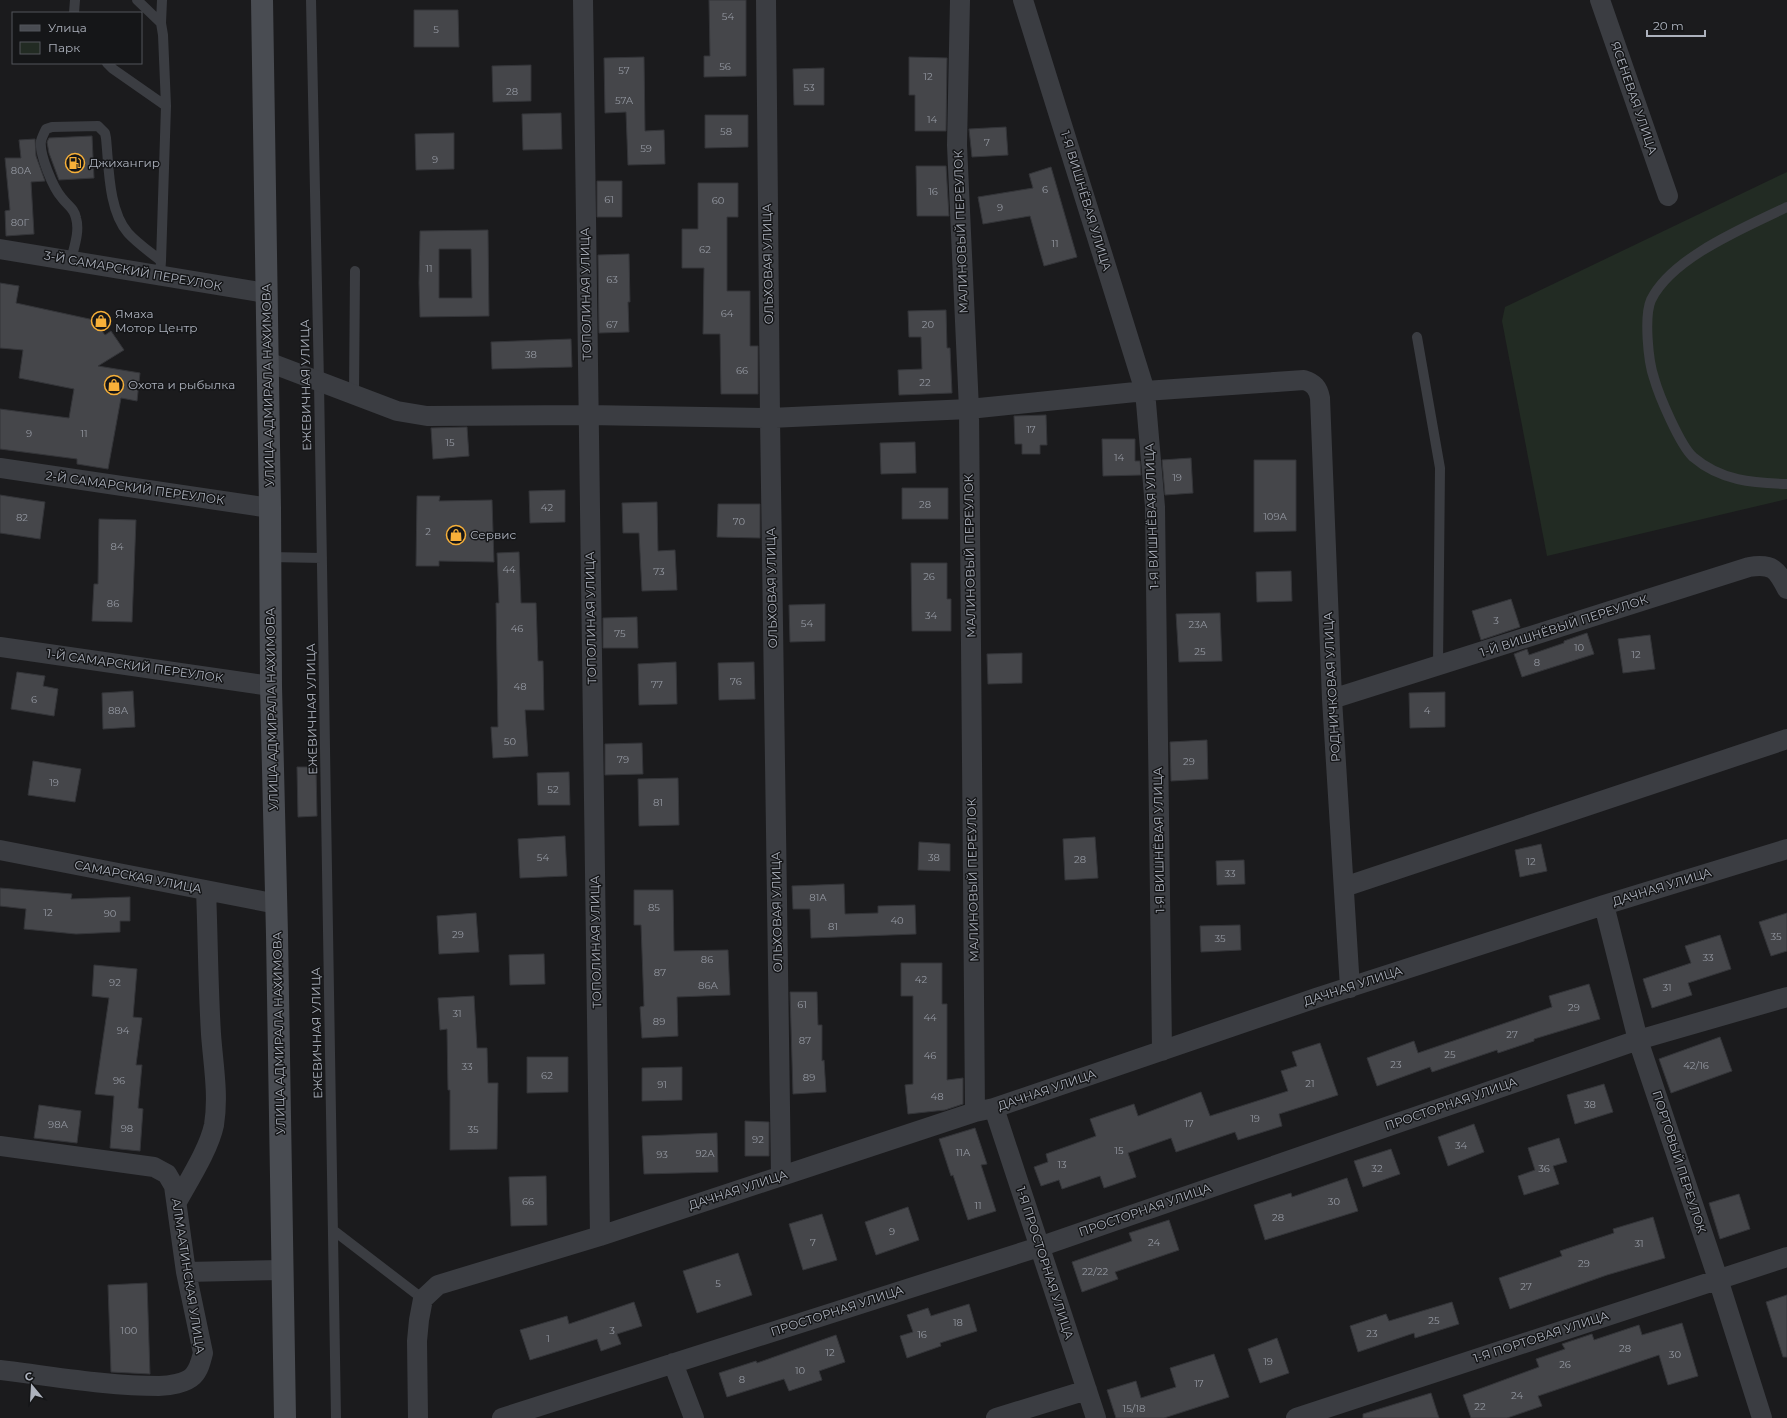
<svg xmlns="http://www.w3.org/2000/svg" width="1787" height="1418" viewBox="0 0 1787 1418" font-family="Montserrat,sans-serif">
  <rect width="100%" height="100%" fill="#1b1b1d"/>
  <path fill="#222b23" d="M1787 172V499L1547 556 1502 321 1505 307Z"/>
  <path fill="#45464a" stroke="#343539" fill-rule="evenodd" d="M709 0H746V76L704 77V56H710Z
    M414 10H458L459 47H414Z
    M644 57 645 131 664 130 665 164 628 165 626 112 605 113 604 58Z
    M909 57 947 58 946 131H915V95H909Z
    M531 65V101L493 102 492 66Z
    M824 68V105H794L793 69Z
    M561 113 562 149 523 150 522 114Z
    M705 115H748V147L705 148Z
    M1006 127 1008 155 972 157 969 129Z
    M454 133V169L416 170 415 134Z
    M92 136 94 178 59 180 49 153 47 142 49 138Z
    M35 139 36 156 45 181 31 182 34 234 6 236 5 211 10 210 5 158H21L19 140Z
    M916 166H946L949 216H917Z
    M1051 167 1077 257 1044 266 1030 216 983 224 978 197 1033 188 1029 174Z
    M597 181H622V217H597Z
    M698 183H738V217H727V291H750V346H758V394H721L720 334H703L704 268H682V229H698Z
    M488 230 489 316 420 317 419 283 420 231ZM439 249H471L472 298H439Z
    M629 254 630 302H628L629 332 599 333 598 255Z
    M0 283 19 286 16 303 94 320 105 335 111 331 124 350 98 366 140 373 137 401 121 398 108 469 77 464V459L0 449V409L69 418 74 389 19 378 23 350 0 348Z
    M946 310 947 348H950L952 393 899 395 898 370 922 369 921 337H909L908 311Z
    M571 339 572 367 492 369 491 342Z
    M1046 415 1047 445H1040V454H1022V444H1015L1014 416Z
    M467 427 469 456 433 459 431 428Z
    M1102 439H1135V461H1140L1141 475 1103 476Z
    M915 442 916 473 881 474 880 443Z
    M1191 458 1193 493 1165 495 1162 460Z
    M1254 460H1296V531L1254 532Z
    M902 488H948V519H902Z
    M565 490V522L530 523 529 491Z
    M0 495 45 502 40 539 0 533Z
    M417 496H440L439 501 492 500 494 562 439 561V566H416Z
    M657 502 658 551 675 550 677 590 642 591 639 533H623L622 503Z
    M718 504H760V538L717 537Z
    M99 519 136 520 132 622 92 621 94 584H98Z
    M519 552 521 603H536L538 661H543L544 710H525L528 756 493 758 491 727H498L496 603H499L497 553Z
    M911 563H947V599H951V631H912Z
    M1291 571 1292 601 1257 602 1256 572Z
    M1511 599 1520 627 1481 640 1472 611Z
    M825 604V641L790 642 789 605Z
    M1220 613 1222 661 1179 662 1176 614Z
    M637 617 638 648H603V618Z
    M1587 633 1594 654 1522 677 1514 654 1527 649 1529 655 1564 643V641Z
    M1650 635 1655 669 1623 673 1618 639Z
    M1022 653V683L988 684 987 654Z
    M676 662 677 704 639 705 638 664Z
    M754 662 755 699 719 700 718 663Z
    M17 672 45 676 43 686 58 689 54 716 11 709Z
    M133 691 135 727 103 729 102 693Z
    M1445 692V727L1410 728 1409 693Z
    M1207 740 1208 779 1171 781 1170 742Z
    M642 743 643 774 605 775V744Z
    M33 761 81 769 75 802 28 795Z
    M297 767H316L317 816 298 817Z
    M569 772 570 805H538L537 773Z
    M678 778 679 825 639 826 638 779Z
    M565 836 567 876 520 878 518 839Z
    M1095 837 1098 878 1065 880 1063 839Z
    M919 842 950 844V871L918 870Z
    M1541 844 1547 871 1520 877 1515 850Z
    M1244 860 1245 884 1217 885 1216 861Z
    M844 884 845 914 878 913V906L915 905 916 934 811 938 810 909H793L792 886Z
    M0 888 72 894 71 899 130 897V921H120V932L76 934 24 929 26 909 0 906Z
    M634 890H673L674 951 728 950 730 995 677 997 678 1036 642 1038 640 1007 644 1006 641 925H634Z
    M476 913 479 952 439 954 437 916Z
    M1787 913V951L1771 956 1759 922Z
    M1240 925 1241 950 1201 952 1200 926Z
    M1720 935 1731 969 1688 983 1692 995 1652 1008 1643 979 1691 963 1685 946Z
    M544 954 545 984 510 985 509 955Z
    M901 963H942V1004H947V1080L963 1078V1104L945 1110 908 1114 905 1085 913 1084V996H901Z
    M94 965 137 969 133 1017 142 1018 136 1065H142L138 1108 143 1109 140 1151 110 1148 114 1096 95 1094 109 998 92 996Z
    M1589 984 1600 1019 1534 1039V1041L1498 1053 1497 1050 1432 1072 1430 1067 1377 1086 1367 1058 1414 1041 1418 1053 1552 1007 1549 996Z
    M790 992H817L818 1025H822V1061L824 1060 826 1092 793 1094Z
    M474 996 477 1048H487L488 1083H498L497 1149 450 1150V1090H448L447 1029 440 1030 438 998Z
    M1720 1037 1732 1071 1671 1093 1659 1059Z
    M1320 1043 1338 1095 1279 1114 1282 1126 1238 1140 1235 1132 1176 1152 1171 1138 1128 1153 1136 1177 1104 1188 1100 1176 1062 1189 1059 1180 1041 1186 1034 1167 1048 1162 1046 1154 1096 1136 1090 1119 1134 1104 1138 1116 1201 1092 1210 1116 1288 1091 1281 1071 1297 1066 1292 1052Z
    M527 1057H568V1092L527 1093Z
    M682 1067V1100L642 1101V1068Z
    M1604 1084 1613 1112 1575 1124 1567 1095Z
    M39 1105 81 1111 77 1143 34 1138Z
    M745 1121 769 1122V1156H745Z
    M1474 1124 1484 1152 1448 1166 1438 1137Z
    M975 1128 987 1164 981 1165 996 1211 968 1220 953 1175 951 1176 939 1139Z
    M717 1133 718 1172 644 1174 642 1136Z
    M1559 1138 1567 1162 1553 1166 1559 1184 1524 1195 1518 1176 1535 1170 1528 1148Z
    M1391 1149 1400 1174 1363 1187 1354 1161Z
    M546 1176 547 1225 511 1226 509 1177Z
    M1347 1178 1358 1211 1265 1240 1254 1205 1291 1193 1292 1197Z
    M1739 1194 1750 1229 1720 1239 1709 1203Z
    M908 1207 919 1240 876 1255 865 1222Z
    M822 1214 837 1260 803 1270 789 1224Z
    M1653 1217 1665 1258 1607 1275 1510 1309 1499 1278 1562 1256 1560 1251 1614 1233 1613 1229Z
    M1169 1220 1179 1250 1115 1272 1118 1279 1082 1292 1072 1262 1132 1241 1129 1233Z
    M738 1253 752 1295 697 1313 683 1271Z
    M147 1283 150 1374 111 1372 108 1285Z
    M1787 1295V1357H1783L1766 1302Z
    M634 1302 642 1326 617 1334 621 1344 601 1351 597 1339 530 1360 520 1330 567 1316 569 1324Z
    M1452 1302 1459 1324 1415 1338 1414 1333 1358 1352 1350 1326 1386 1314 1389 1321Z
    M969 1304 977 1331 940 1343 941 1346 907 1358 900 1336 913 1332 907 1315 928 1308 931 1316Z
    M1682 1323 1698 1376 1668 1385 1659 1355 1538 1396 1542 1406 1507 1418H1471L1463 1395 1539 1367 1536 1359 1565 1349 1562 1344 1592 1334 1594 1340 1639 1325 1642 1335Z
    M836 1335 845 1362 819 1371 822 1380 789 1391 784 1379 727 1397 719 1373 756 1361 757 1363Z
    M1277 1338 1289 1373 1260 1383 1248 1349Z
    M1214 1354 1229 1397 1164 1418H1116L1107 1390 1136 1381 1141 1398 1176 1387 1170 1368Z
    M1431 1393 1439 1418H1363V1414Z"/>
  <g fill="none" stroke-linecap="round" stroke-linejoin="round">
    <path stroke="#3b3d42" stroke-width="10" d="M137 0 161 23 163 35 166 106 161 261
      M311 0 319 383 336 1418
      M74 13 75 0
      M161 23 162 0
      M107 63 113 69 166 106
      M1787 207C1746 227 1672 257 1651 300 1644 316 1648 361 1654 378 1659 396 1680 445 1693 457 1721 481 1753 483 1787 484
      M71 260C74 247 80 231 76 218 74 208 68 206 62 198 53 188 39 154 41 141 42 137 44 133 46 129L52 127 98 126 105 133 106 138C109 166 108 210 128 233 137 243 150 252 161 261L160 275
      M1417 337 1440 468 1438 666
      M354 395 355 271
      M270 557 322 558
      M333 1230 423 1299"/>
    <path stroke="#3b3d42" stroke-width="20" d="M583 0 600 1236
      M766 0 770 418 781 1176
      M960 0 957 145 969 409 975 1112
      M1023 0 1145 391 1155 507 1162 1051
      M1600 0 1668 196
      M0 249 266 293
      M268 362 397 411 427 416 587 415 770 418 969 409 1145 391 1304 380C1314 383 1318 388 1320 398L1332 699 1350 988
      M0 468 270 508
      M0 647 271 686
      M1332 699 1749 567C1773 563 1777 570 1787 589
      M0 850 277 904
      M1344 887 1787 739
      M1604 905 1638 1040 1718 1279 1762 1418
      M994 1108 1096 1418
      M0 1146 154 1167 167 1174 174 1186 186 1272 203 1353C201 1361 199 1370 193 1376 186 1383 169 1386 159 1386 106 1386 52 1376 0 1370
      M177 1202C189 1180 209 1149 214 1125 219 1095 213 1063 211 1034 208 986 208 938 206 890
      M186 1272 283 1270
      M673 1363 694 1418
      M418 1418 417 1341 419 1320 423 1299 438 1285 600 1236 975 1112 994 1108 1316 998 1604 905 1787 849
      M502 1418 1039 1247 1638 1040 1787 997
      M996 1418 1087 1390
      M1296 1418 1787 1257"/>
    <path stroke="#494c52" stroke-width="22" d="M262 0 270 508 271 686 277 935 285 1418"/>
  </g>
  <defs>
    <symbol id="fuel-ring" viewBox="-11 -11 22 22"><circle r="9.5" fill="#151618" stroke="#f7b039" stroke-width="1.5"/><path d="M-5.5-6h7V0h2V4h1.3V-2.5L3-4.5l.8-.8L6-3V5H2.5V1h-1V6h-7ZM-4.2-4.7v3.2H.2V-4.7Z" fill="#f7b039"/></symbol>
    <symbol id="shop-ring" viewBox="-11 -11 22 22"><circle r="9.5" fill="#151618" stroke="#f7b039" stroke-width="1.5"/><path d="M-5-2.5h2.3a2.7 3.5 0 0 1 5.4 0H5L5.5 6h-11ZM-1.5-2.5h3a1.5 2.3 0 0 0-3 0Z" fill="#f7b039"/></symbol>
  </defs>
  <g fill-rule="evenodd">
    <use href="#fuel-ring" x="64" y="152" width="22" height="22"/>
    <use href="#shop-ring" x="90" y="310" width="22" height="22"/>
    <use href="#shop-ring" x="103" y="374" width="22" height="22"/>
    <use href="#shop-ring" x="445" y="524" width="22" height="22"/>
  </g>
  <g text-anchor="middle" stroke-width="3" stroke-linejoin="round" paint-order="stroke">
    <g font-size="10" fill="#9397a0">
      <text x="728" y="20">54</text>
      <text x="436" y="33">5</text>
      <text x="725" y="70">56</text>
      <text x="624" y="74">57</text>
      <text x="928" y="80">12</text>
      <text x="809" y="91">53</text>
      <text x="512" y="95">28</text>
      <text x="624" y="104">57А</text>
      <text x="932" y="123">14</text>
      <text x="726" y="135">58</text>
      <text x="987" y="146">7</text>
      <text x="646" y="152">59</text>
      <text x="435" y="163">9</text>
      <text x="21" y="174">80А</text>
      <text x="1045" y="193">6</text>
      <text x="933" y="195">16</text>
      <text x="609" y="203">61</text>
      <text x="718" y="204">60</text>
      <text x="1000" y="211">9</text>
      <text x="20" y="226">80Г</text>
      <text x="1055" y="247">11</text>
      <text x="705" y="253">62</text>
      <text x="429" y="272">11</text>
      <text x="612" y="283">63</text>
      <text x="727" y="317">64</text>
      <text x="612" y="328">67</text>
      <text x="928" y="328">20</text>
      <text x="531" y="358">38</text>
      <text x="742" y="374">66</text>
      <text x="925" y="386">22</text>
      <text x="1031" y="433">17</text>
      <text x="29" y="437">9</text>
      <text x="84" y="437">11</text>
      <text x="450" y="446">15</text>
      <text x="1119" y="461">14</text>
      <text x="1177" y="481">19</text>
      <text x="925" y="508">28</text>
      <text x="547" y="511">42</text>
      <text x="1275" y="520">109А</text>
      <text x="22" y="521">82</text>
      <text x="739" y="525">70</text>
      <text x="428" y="535">2</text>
      <text x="117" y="550">84</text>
      <text x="509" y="573">44</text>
      <text x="659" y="575">73</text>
      <text x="929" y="580">26</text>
      <text x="113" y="607">86</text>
      <text x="931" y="619">34</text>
      <text x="1496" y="624">3</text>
      <text x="807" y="627">54</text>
      <text x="1198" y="628">23А</text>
      <text x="517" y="632">46</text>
      <text x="620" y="637">75</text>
      <text x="1579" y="651">10</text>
      <text x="1200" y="655">25</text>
      <text x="1636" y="658">12</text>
      <text x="1537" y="666">8</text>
      <text x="736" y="685">76</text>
      <text x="657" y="688">77</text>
      <text x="520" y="690">48</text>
      <text x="34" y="703">6</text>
      <text x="118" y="714">88А</text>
      <text x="1427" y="714">4</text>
      <text x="510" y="745">50</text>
      <text x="623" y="763">79</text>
      <text x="1189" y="765">29</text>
      <text x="54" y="786">19</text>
      <text x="553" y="793">52</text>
      <text x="658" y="806">81</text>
      <text x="543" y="861">54</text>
      <text x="934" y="861">38</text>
      <text x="1080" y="863">28</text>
      <text x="1531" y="865">12</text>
      <text x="1230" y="877">33</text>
      <text x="818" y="901">81А</text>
      <text x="654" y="911">85</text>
      <text x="48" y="916">12</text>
      <text x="110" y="917">90</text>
      <text x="897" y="924">40</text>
      <text x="833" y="930">81</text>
      <text x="458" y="938">29</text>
      <text x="1776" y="940">35</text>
      <text x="1220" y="942">35</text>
      <text x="1708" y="961">33</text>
      <text x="707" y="963">86</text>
      <text x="660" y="976">87</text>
      <text x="921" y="983">42</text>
      <text x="115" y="986">92</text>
      <text x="708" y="989">86А</text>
      <text x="1667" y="991">31</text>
      <text x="802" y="1008">61</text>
      <text x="1574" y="1011">29</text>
      <text x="457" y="1017">31</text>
      <text x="930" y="1021">44</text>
      <text x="659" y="1025">89</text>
      <text x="123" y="1034">94</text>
      <text x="1512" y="1038">27</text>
      <text x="805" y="1044">87</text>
      <text x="1450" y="1058">25</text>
      <text x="930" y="1059">46</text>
      <text x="1396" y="1068">23</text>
      <text x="1696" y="1069">42/16</text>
      <text x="467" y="1070">33</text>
      <text x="547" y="1079">62</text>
      <text x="809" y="1081">89</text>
      <text x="119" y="1084">96</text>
      <text x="1310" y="1087">21</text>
      <text x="662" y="1088">91</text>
      <text x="937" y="1100">48</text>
      <text x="1590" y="1108">38</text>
      <text x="1255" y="1122">19</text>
      <text x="1189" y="1127">17</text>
      <text x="58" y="1128">98А</text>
      <text x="127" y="1132">98</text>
      <text x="473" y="1133">35</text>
      <text x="758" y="1143">92</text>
      <text x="1461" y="1149">34</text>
      <text x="1119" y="1154">15</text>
      <text x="963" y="1156">11А</text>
      <text x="705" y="1157">92А</text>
      <text x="662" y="1158">93</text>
      <text x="1062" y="1168">13</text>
      <text x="1377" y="1172">32</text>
      <text x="1544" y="1172">36</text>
      <text x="528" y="1205">66</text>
      <text x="1334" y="1205">30</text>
      <text x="978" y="1209">11</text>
      <text x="1278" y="1221">28</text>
      <text x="892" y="1235">9</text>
      <text x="813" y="1246">7</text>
      <text x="1154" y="1246">24</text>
      <text x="1639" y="1247">31</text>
      <text x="1584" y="1267">29</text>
      <text x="1095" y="1275">22/22</text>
      <text x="718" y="1287">5</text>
      <text x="1526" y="1290">27</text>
      <text x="1434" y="1324">25</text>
      <text x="958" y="1326">18</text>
      <text x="129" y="1334">100</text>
      <text x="612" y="1334">3</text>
      <text x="1372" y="1337">23</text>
      <text x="922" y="1338">16</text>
      <text x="548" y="1342">1</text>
      <text x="1625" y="1352">28</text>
      <text x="830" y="1356">12</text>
      <text x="1675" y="1358">30</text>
      <text x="1268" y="1365">19</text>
      <text x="1565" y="1368">26</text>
      <text x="800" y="1374">10</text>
      <text x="742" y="1383">8</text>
      <text x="1199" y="1387">17</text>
      <text x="1517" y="1399">24</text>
      <text x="1480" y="1410">22</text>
      <text x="1134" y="1412">15/18</text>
    </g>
    <g font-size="12" fill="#adb2bd" stroke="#151618">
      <text transform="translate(1634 98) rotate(71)" y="4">ЯСЕНЕВАЯ УЛИЦА</text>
      <text transform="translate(1086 201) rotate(73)" y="4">1-Я ВИШНЁВАЯ УЛИЦА</text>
      <text transform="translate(961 232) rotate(-92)" y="4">МАЛИНОВЫЙ ПЕРЕУЛОК</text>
      <text transform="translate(768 264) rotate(-91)" y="4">ОЛЬХОВАЯ УЛИЦА</text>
      <text transform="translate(133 271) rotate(10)" y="4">3-Й САМАРСКИЙ ПЕРЕУЛОК</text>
      <text transform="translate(586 294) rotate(-91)" y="4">ТОПОЛИНАЯ УЛИЦА</text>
      <text transform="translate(268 385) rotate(-91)" y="4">УЛИЦА АДМИРАЛА НАХИМОВА</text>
      <text transform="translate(306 385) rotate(-91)" y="4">ЕЖЕВИЧНАЯ УЛИЦА</text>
      <text transform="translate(135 488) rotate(8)" y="4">2-Й САМАРСКИЙ ПЕРЕУЛОК</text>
      <text transform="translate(1152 516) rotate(-92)" y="4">1-Я ВИШНЁВАЯ УЛИЦА</text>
      <text transform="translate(970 556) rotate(-91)" y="4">МАЛИНОВЫЙ ПЕРЕУЛОК</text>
      <text transform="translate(772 588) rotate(-91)" y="4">ОЛЬХОВАЯ УЛИЦА</text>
      <text transform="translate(591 618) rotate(-91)" y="4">ТОПОЛИНАЯ УЛИЦА</text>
      <text transform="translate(1564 626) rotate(-18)" y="4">1-Й ВИШНЁВЫЙ ПЕРЕУЛОК</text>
      <text transform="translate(135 666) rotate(8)" y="4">1-Й САМАРСКИЙ ПЕРЕУЛОК</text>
      <text transform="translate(1332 687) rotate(-93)" y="4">РОДНИЧКОВАЯ УЛИЦА</text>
      <text transform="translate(272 709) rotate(-91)" y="4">УЛИЦА АДМИРАЛА НАХИМОВА</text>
      <text transform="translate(312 709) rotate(-91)" y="4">ЕЖЕВИЧНАЯ УЛИЦА</text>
      <text transform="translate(1159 840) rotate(-91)" y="4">1-Я ВИШНЁВАЯ УЛИЦА</text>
      <text transform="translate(138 877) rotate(11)" y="4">САМАРСКАЯ УЛИЦА</text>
      <text transform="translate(973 880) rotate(-91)" y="4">МАЛИНОВЫЙ ПЕРЕУЛОК</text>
      <text transform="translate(1662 887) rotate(-17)" y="4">ДАЧНАЯ УЛИЦА</text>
      <text transform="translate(777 912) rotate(-91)" y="4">ОЛЬХОВАЯ УЛИЦА</text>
      <text transform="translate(596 942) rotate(-91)" y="4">ТОПОЛИНАЯ УЛИЦА</text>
      <text transform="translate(1353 986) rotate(-18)" y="4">ДАЧНАЯ УЛИЦА</text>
      <text transform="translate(279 1033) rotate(-91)" y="4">УЛИЦА АДМИРАЛА НАХИМОВА</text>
      <text transform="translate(317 1033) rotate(-91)" y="4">ЕЖЕВИЧНАЯ УЛИЦА</text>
      <text transform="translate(1047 1090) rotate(-19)" y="4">ДАЧНАЯ УЛИЦА</text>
      <text transform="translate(1451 1104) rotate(-19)" y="4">ПРОСТОРНАЯ УЛИЦА</text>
      <text transform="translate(1679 1162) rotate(72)" y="4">ПОРТОВЫЙ ПЕРЕУЛОК</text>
      <text transform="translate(738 1190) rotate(-18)" y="4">ДАЧНАЯ УЛИЦА</text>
      <text transform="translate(1145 1210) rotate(-19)" y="4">ПРОСТОРНАЯ УЛИЦА</text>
      <text transform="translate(1045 1263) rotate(72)" y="4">1-Я ПРОСТОРНАЯ УЛИЦА</text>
      <text transform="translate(188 1276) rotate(81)" y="4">АЛМААТИНСКАЯ УЛИЦА</text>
      <text transform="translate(837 1311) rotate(-18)" y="4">ПРОСТОРНАЯ УЛИЦА</text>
      <text transform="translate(1541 1337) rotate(-18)" y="4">1-Я ПОРТОВАЯ УЛИЦА</text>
    </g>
    <g font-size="12" fill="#adb2bd" stroke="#151618" text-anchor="start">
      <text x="89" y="167">Джихангир</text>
      <text x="115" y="318">Ямаха<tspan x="115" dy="14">Мотор Центр</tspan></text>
      <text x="128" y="389">Охота и рыбылка</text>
      <text x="470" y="539">Сервис</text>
    </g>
  </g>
  <rect x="12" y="12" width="130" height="52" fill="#151618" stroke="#52545a"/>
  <rect x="20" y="25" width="20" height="6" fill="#494c52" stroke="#52545a"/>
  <text x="48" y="32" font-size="12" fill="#adb2bd">Улица</text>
  <rect x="20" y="42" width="20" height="12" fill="#222b23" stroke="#52545a"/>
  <text x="48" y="52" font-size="12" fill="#adb2bd">Парк</text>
  <g transform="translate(32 1386) rotate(342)" stroke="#151618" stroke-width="3" paint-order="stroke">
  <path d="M0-3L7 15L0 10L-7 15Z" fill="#adb2bd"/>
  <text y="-6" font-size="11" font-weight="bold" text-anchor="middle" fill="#adb2bd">С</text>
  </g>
  <path d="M1647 30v6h58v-6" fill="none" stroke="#adb2bd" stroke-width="2"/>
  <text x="1653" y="30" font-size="12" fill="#adb2bd" stroke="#151618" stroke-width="3" paint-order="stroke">20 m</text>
</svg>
